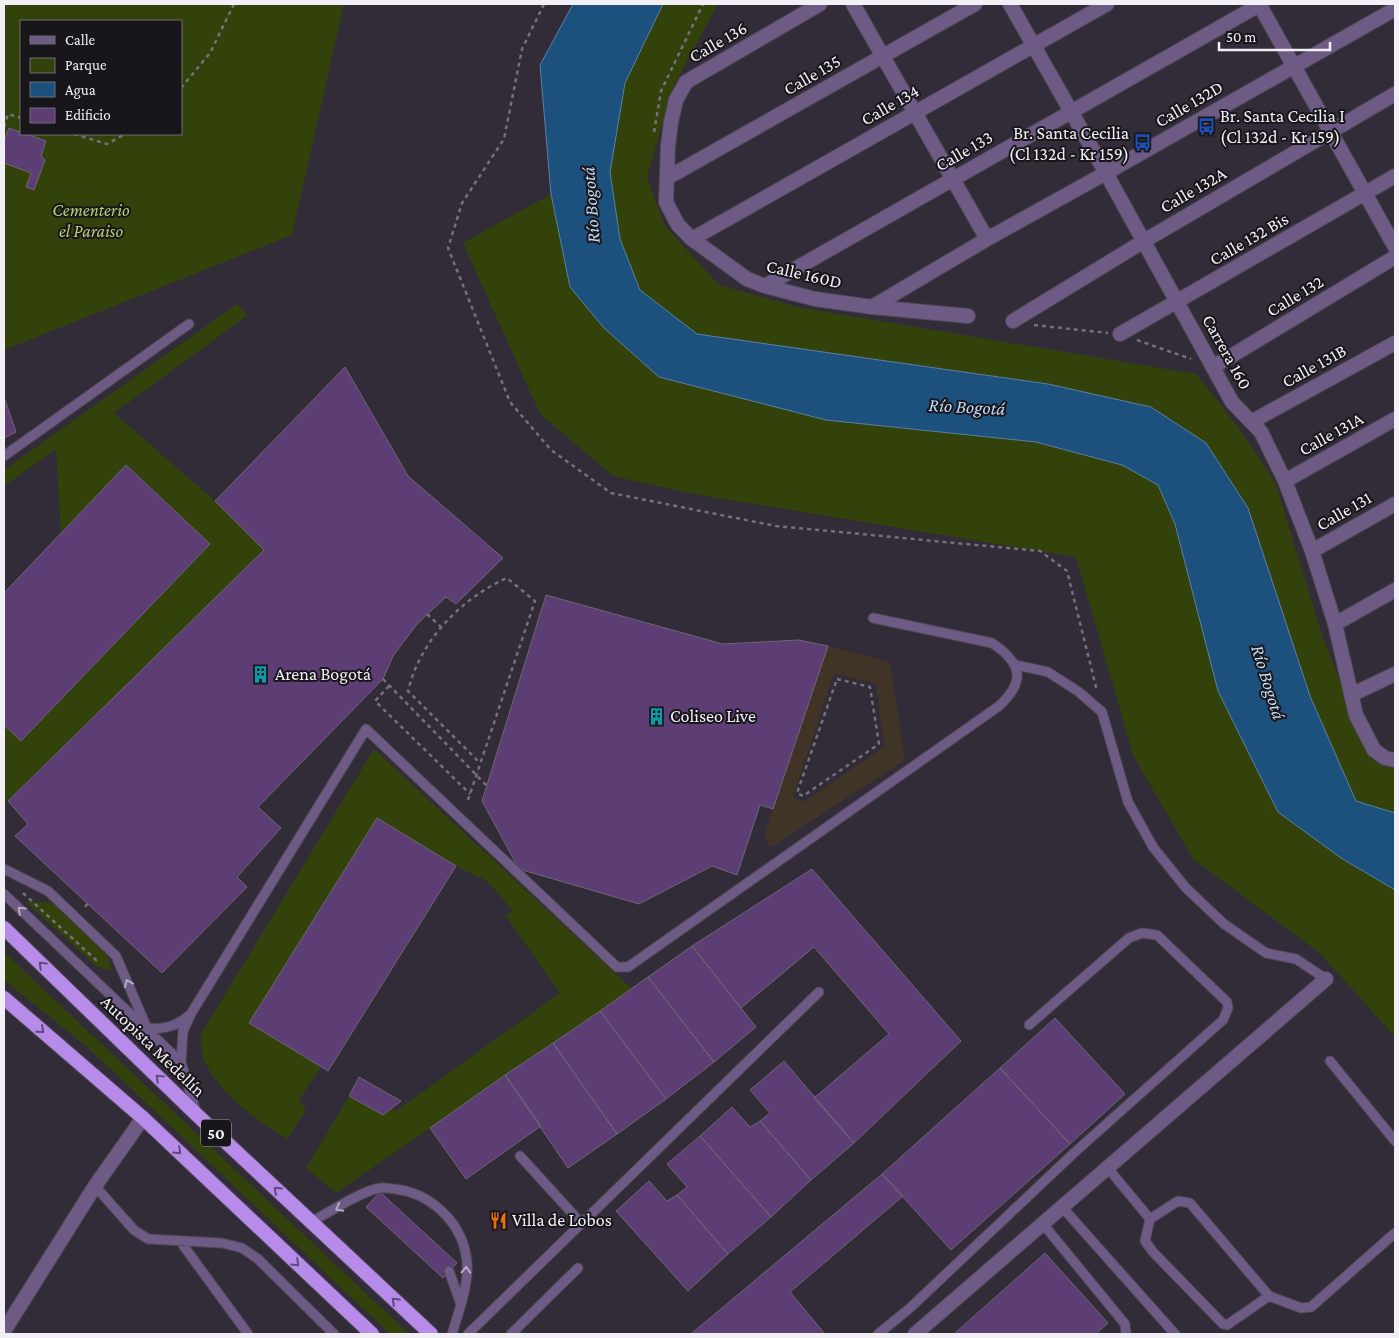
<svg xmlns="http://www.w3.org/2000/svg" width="1399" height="1338" viewBox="0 0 1399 1338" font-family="'Crimson Pro',serif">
  <rect width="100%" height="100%" fill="#322c38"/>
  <path fill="#403426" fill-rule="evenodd" d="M828 646 890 662 905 760 770 848 764 835ZM834 673 876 684 884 747 804 802 793 797Z"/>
  <path fill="#33420b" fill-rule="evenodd" d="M4 4H344L292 235 4 350ZM21 21H181V134H21Z
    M663 4H718L674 85 647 177 665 226 719 285 802 308 1196 374 1234 422 1275 482 1323 638 1371 759 1395 768V813L1356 801 1310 696 1248 508 1048 384 697 334 640 290 620 239 610 172 625 83Z
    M551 194 570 287 826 420 1036 442 1122 465 1158 485 1175 524 1341 858 1395 890V1037L1320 953 1193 859 1133 755 1076 557 693 494 613 476 540 414 463 243Z
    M237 304 248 315 114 413 215 501 264 550 4 804V725L22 741 210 544 127 465 61 533 56 449 4 486V470Z
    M374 749 632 989 336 1193 306 1168 349 1096 382 1115 391 1108 396 1111 560 993 505 915 513 911 487 881 456 866 377 818 252 1018 321 1067 299 1100 306 1110 287 1139C257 1120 215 1091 203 1057 201 1050 201 1041 201 1034Z
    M25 901 52 903 107 954 112 971 96 966Z
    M4 952 409 1334H390L87 1047 4 980Z"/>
  <path fill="#1c517e" stroke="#5c80a2" d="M573 4H663L625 83 610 172 620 239 640 290 697 334 1048 384 1151 407 1206 443 1248 508 1310 696 1356 801 1395 813V890L1341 858 1278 812 1218 691 1175 524 1158 485 1122 465 1036 442 826 420 659 377 604 328 570 287 551 194 540 65Z"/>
  <path fill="#5c3e75" stroke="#6d6674" d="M9 128 46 141 41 156 45 160 34 190 26 187 31 173 4 163V141Z
    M345 367 408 476 503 558 456 604 446 597 417 624 393 656 383 679 258 807 281 828 237 877 247 887 162 973 15 836 28 824 8 801 264 550 215 501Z
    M4 397 16 432 4 438Z
    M126 465 210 544 21 741 4 725V593Z
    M546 595 723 644 799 640 828 646 773 809 760 805 737 875 712 866 639 904 519 869 482 801Z
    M377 818 456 866 328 1071 249 1023Z
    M812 869 961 1041 854 1143 814 1098 889 1034 814 947 741 1008 692 946Z
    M692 946 756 1027 714 1062 648 977Z
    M648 977 714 1062 666 1099 600 1011Z
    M600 1011 666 1099 617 1134 553 1043Z
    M1055 1018 1125 1094 1070 1144 1000 1068Z
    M553 1043 617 1134 568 1168 505 1075Z
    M784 1061 854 1143 811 1180 760 1121 770 1113 750 1090Z
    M1000 1068 1070 1144 951 1250 882 1174Z
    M505 1075 541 1126 466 1179 430 1128Z
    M359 1077 401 1101 383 1115 349 1096Z
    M732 1107 750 1127 760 1121 811 1180 771 1217 700 1136Z
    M700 1136 771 1217 728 1254 677 1195 687 1187 667 1164Z
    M882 1174 903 1196 790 1292 825 1334H691Z
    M649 1181 667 1201 677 1195 728 1254 688 1291 616 1211Z
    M380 1192 457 1263 443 1278 366 1207Z
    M1045 1253 1108 1323 1096 1334H954Z"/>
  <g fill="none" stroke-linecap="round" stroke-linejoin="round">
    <defs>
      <path id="service" d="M4 456 189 324
        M1016 665 1048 672 1079 692 1102 712 1128 802 1153 847 1186 888 1224 924 1266 953 1296 959 1326 979
        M4 869 48 891 116 956 147 1028C163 1030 176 1027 188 1016
        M4 894 181 1062 196 1112
        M1330 1061 1395 1141
        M181 1062 183 1031 192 1012 366 729 617 967H628L999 706C1026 681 1022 663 992 643L873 618
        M520 1156 581 1223
        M1107 1167 1150 1219 1178 1201 1190 1203 1269 1296 1301 1308 1311 1307 1395 1233
        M95 1186 134 1230 148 1239 222 1243 242 1248 258 1259 334 1334
        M1062 1207 1175 1334
        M1150 1219 1145 1241 1153 1252 1223 1324 1227 1325 1269 1296
        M311 1222C328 1213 363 1190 380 1188 385 1187 391 1189 395 1189 430 1193 460 1221 466 1255 471 1281 459 1310 452 1334
        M1043 1224 1125 1324 1126 1334
        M180 1241 248 1334
        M449 1271 460 1302
        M468 1334 819 992
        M511 1334 578 1268
        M878 1334 910 1308 1075 1152 1223 1020 1228 1008 1227 1002 1157 935 1142 933 1129 938 1029 1025"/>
      <path id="minor" d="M820 4 686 82 676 100 671 122 668 146 666 202 678 225 692 239 747 279 765 286 815 299 872 307 968 316
        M853 4 987 239
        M1259 4 1395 247
        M667 178 975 4
        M692 239 1107 4
        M765 286 1261 4
        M872 307 987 239 1106 173 1232 402 1261 432 1285 481 1312 551 1335 624 1356 715 1374 750 1385 758 1395 760
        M1013 321 1144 241 1395 94
        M1120 334 1395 176
        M1213 367 1395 257
        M1251 422 1395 343
        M1285 481 1395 419
        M1312 551 1395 504
        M1335 624 1395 590
        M1351 695 1395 674
        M4 1331 95 1186 143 1118
        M915 1334 1326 979"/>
      <path id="tertiary" d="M1010 4 1106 173 1395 9"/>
      <path id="trunk" d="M4 928 197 1115 431 1334
        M4 998 143 1118 372 1334"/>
    </defs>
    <use href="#service" stroke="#4d4753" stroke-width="11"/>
    <use href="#minor" stroke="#4d4753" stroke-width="16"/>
    <use href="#tertiary" stroke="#4d4753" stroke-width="16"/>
    <use href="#trunk" stroke="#4d4753" stroke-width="16"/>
    <path stroke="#75707a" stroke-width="2.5" stroke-dasharray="4 4" stroke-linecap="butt" d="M544 4 522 49 504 139 462 203 448 248 510 402 551 450 611 493 776 526 1040 551 1067 571 1097 691
      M181 88 210 53 234 4
      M4 127 8 114 21 118
      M654 132 661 91 703 4
      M74 134 107 144 125 134
      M1034 325 1108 333
      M1137 340 1191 359
      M427 614 441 627
      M837 679 870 687 879 744 803 796 797 793Z
      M389 686 375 701 470 794
      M468 800 535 601 507 578C460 599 420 641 408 691L480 763
      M23 893 96 960 99 957
      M85 907 88 903"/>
    <use href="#service" stroke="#6d5b85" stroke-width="9"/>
    <use href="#minor" stroke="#6d5b85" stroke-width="14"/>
    <use href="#tertiary" stroke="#6d5b85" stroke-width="14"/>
    <use href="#trunk" stroke="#b68bea" stroke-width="14"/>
    <path stroke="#75707a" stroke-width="2.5" stroke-dasharray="4 4" stroke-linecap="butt" d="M383 679 487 786"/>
  </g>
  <defs><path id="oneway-chevron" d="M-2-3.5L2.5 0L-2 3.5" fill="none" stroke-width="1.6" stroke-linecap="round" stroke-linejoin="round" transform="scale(1.25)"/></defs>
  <g stroke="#b7acc4">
    <use href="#oneway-chevron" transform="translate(21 910) rotate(-137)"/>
    <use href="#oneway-chevron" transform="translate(128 983) rotate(-113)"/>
    <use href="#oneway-chevron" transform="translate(339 1208) rotate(153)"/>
    <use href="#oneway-chevron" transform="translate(466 1270) rotate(-88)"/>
  </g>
  <g stroke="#604b78">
    <use href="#oneway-chevron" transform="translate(42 965) rotate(-136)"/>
    <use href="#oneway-chevron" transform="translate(41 1030) rotate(41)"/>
    <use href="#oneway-chevron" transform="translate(159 1078) rotate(-136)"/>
    <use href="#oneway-chevron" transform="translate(178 1151) rotate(43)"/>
    <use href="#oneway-chevron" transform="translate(277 1190) rotate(-137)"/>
    <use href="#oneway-chevron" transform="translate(296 1263) rotate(43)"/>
    <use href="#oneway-chevron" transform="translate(395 1301) rotate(-137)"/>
  </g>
  <defs>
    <symbol id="bus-bare" viewBox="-9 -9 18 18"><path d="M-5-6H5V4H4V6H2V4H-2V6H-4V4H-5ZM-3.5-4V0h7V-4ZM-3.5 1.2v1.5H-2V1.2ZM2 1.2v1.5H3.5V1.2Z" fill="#1a4fb4" stroke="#19161b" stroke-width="2.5" paint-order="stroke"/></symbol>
    <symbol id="building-bare" viewBox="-9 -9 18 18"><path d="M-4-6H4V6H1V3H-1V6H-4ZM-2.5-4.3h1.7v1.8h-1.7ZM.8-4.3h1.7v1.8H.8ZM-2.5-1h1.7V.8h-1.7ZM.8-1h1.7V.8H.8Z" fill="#0f9aa8" stroke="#19161b" stroke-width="2.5" paint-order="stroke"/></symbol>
    <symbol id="restaurant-bare" viewBox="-9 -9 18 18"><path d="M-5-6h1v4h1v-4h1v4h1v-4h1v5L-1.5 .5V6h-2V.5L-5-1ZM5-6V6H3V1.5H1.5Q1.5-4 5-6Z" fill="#e8710a" stroke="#19161b" stroke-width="2.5" paint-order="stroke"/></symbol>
  </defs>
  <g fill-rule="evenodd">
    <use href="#bus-bare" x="1194" y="114" width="25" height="25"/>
    <use href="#bus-bare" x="1130" y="130" width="25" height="25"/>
    <use href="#building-bare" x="248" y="662" width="25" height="25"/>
    <use href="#building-bare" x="644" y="704" width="25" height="25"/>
    <use href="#restaurant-bare" x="486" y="1208" width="25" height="25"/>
  </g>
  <g text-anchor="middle" stroke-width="4" stroke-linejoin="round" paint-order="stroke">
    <rect fill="#19161b" stroke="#b2aeb5" stroke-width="1" x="201" y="1119.5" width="30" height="27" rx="4"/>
    <g font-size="16" font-weight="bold" fill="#f3eff7">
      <text x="216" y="1139">50</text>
    </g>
    <g font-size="18" fill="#f3eff7" stroke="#19161b">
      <text transform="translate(718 42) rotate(-30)" y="6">Calle 136</text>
      <text transform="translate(812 75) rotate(-30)" y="6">Calle 135</text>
      <text transform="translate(1189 104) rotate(-30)" y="6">Calle 132D</text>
      <text transform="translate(890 105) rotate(-30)" y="6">Calle 134</text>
      <text transform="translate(964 151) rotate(-30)" y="6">Calle 133</text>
      <text transform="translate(1193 190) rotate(-30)" y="6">Calle 132A</text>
      <text transform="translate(1249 239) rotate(-30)" y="6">Calle 132 Bis</text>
      <text transform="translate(804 274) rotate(13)" y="6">Calle 160D</text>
      <text transform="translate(1295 296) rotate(-31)" y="6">Calle 132</text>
      <text transform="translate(1227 352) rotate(61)" y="6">Carrera 160</text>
      <text transform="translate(1314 366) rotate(-29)" y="6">Calle 131B</text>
      <text transform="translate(1331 434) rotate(-29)" y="6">Calle 131A</text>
      <text transform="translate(1344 511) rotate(-30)" y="6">Calle 131</text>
      <text transform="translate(153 1046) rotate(44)" y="6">Autopista Medellín</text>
    </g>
    <g font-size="18" fill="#f3eff7" stroke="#19161b" text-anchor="start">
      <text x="1220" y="122">Br. Santa Cecilia I<tspan x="1220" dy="21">(Cl 132d - Kr 159)</tspan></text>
      <text x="1129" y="139" text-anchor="end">Br. Santa Cecilia<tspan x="1129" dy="21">(Cl 132d - Kr 159)</tspan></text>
      <text x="275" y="680">Arena Bogotá</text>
      <text x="670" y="722">Coliseo Live</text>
      <text x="512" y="1226">Villa de Lobos</text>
    </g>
    <g font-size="18" font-style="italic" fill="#b1d074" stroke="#19161b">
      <text x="91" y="216">Cementerio<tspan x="91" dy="21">el Paraiso</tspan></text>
    </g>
    <g font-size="19" font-style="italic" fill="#bedbf7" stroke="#19161b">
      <text transform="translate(590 205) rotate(-94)" y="7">Río Bogotá</text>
      <text transform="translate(967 406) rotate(3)" y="7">Río Bogotá</text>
      <text transform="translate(1269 682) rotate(73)" y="7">Río Bogotá</text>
    </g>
  </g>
  <rect width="1399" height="1338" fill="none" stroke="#f3eff7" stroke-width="10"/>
  <rect x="20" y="20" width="162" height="115" fill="#19161b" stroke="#706d73"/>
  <rect x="30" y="36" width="25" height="8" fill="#6d5b85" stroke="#706d73"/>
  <text x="65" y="45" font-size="15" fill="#f3eff7">Calle</text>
  <rect x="30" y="58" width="25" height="15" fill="#33420b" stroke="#706d73"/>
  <text x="65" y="70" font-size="15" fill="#f3eff7">Parque</text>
  <rect x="30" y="82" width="25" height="15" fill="#1c517e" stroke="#706d73"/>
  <text x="65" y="95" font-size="15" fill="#f3eff7">Agua</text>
  <rect x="30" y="108" width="25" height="15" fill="#5c3e75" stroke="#706d73"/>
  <text x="65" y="120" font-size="15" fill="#f3eff7">Edificio</text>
  <path d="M1219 42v8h111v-8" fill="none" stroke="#f3eff7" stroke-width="2.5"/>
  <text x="1226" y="42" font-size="15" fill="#f3eff7" stroke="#19161b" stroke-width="4" paint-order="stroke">50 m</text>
</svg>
